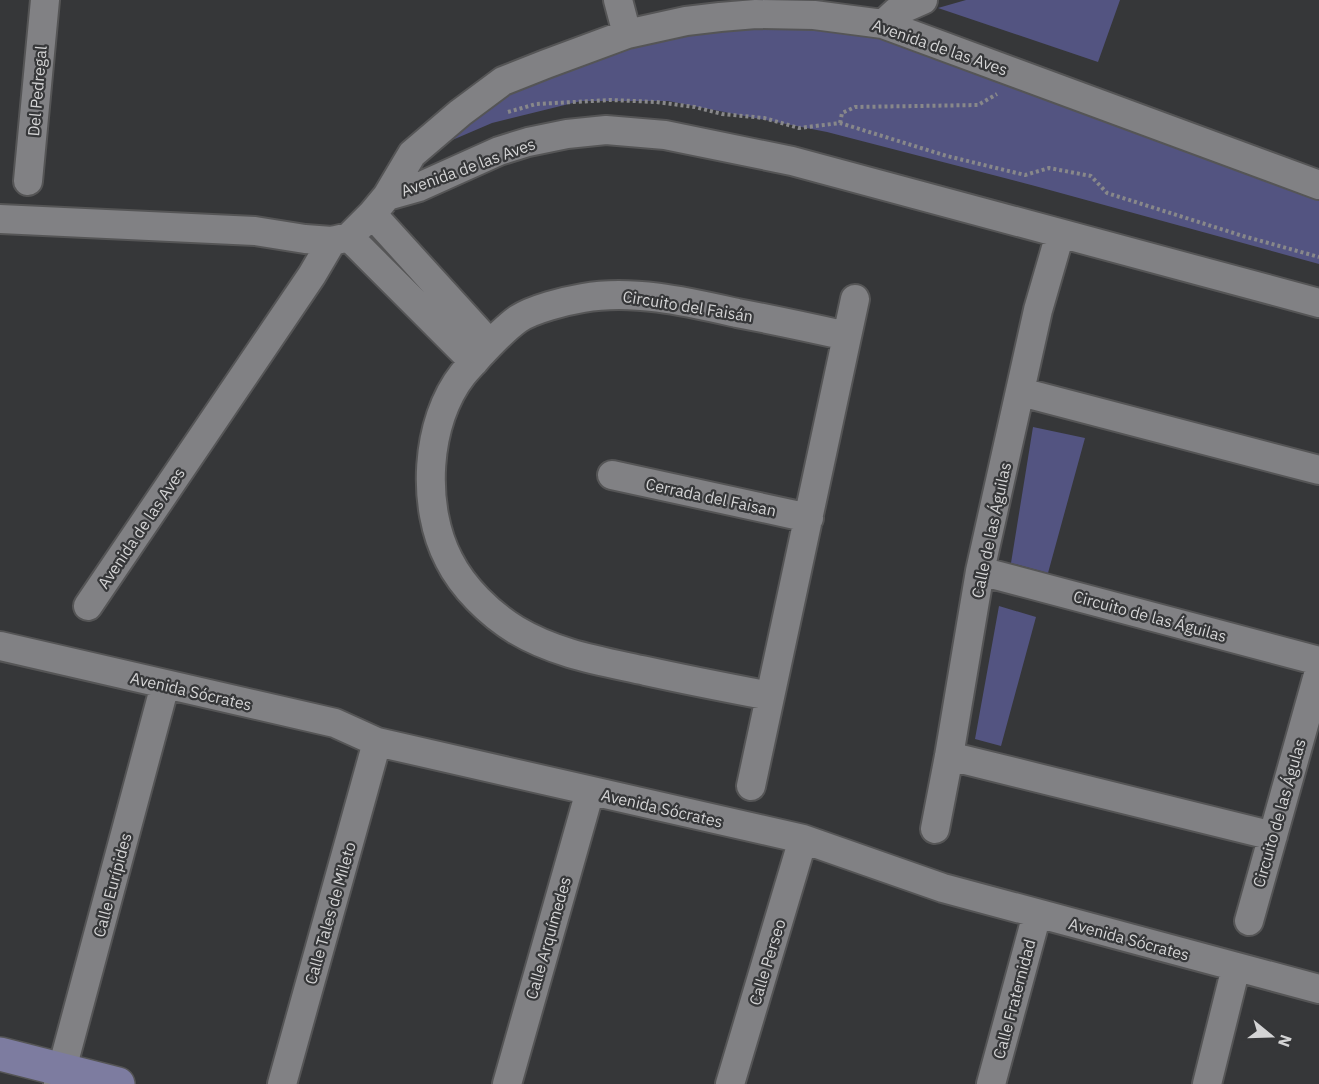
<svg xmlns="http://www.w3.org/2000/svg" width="1319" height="1084" viewBox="0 0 1319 1084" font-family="'IBM Plex Sans',sans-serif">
  <rect width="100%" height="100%" fill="#363739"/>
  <path fill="#535481" d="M966 0H1120L1098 62 938 8Z
    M827 12 1319 181V264L1035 186 827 132 668 101H581L492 123 450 141 477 107 656 29Z
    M1033 427 1085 438 1048 573 1011 563Z
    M999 606 1036 617 1001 746 975 739Z"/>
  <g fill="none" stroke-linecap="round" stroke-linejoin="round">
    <defs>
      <path id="street" d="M618 0 627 34
        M883 24 896 12 923 0
        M28 181 45 0
        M387 196 419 187 499 151 528 142 567 134 606 130 665 135 792 161 1319 303
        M372 214 490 344
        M0 219 255 231 305 239 332 241
        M349 237 474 362
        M1021 392 1319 470
        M612 475 809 518
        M980 571 1319 661
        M88 606 312 275 332 241 349 237 372 214 387 196 412 154 460 113 503 81 546 64 627 34 686 21 720 17 756 14 814 15 883 24 1319 185
        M0 646 335 723 377 742 803 839 943 888 1319 989
        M770 696C728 688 687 680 646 671 601 661 556 654 516 630 490 614 463 588 449 560 421 507 425 422 463 374 468 368 474 362 479 356 491 343 504 329 518 319 533 309 565 301 583 298 633 289 688 302 737 313 774 320 811 328 847 336
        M949 756 1273 836
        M751 786 855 299
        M935 829 949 756 980 571 1038 310 1060 234
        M1249 921 1319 671
        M58 1084 165 685
        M282 1084 377 742
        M507 1084 590 791
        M730 1084 803 839
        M991 1084 1037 914
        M1207 1084 1236 967"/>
      <path id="secondary" d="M0 1054 118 1084"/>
    </defs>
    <use href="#street" stroke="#555556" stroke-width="32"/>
    <use href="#secondary" stroke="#555556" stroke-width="36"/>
    <path stroke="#88888a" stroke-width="4" stroke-dasharray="3 3" stroke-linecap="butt" d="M508 112 536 104 611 100 656 102 695 107 722 114 764 118 799 128 840 123 947 156 1025 175 1049 168 1091 176 1107 193 1243 236 1319 257
      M840 123 842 113 855 107 978 105 997 94"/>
    <use href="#street" stroke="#818184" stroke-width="28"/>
    <use href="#secondary" stroke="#7d7ca0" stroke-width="33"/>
  </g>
  <g text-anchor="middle" stroke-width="4.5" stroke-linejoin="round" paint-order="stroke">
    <g font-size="16" fill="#d4d4d5" stroke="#363739">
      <text transform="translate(940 47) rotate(19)" y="6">Avenida de las Aves</text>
      <text transform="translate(37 91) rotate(-85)" y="6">Del Pedregal</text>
      <text transform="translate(468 167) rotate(-20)" y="6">Avenida de las Aves</text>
      <text transform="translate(688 306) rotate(9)" y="6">Circuito del Faisán</text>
      <text transform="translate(711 497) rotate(12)" y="6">Cerrada del Faisan</text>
      <text transform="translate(141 528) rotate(-56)" y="6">Avenida de las Aves</text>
      <text transform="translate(991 530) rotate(-78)" y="6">Calle de las Águilas</text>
      <text transform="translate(1150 616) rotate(15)" y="6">Circuito de las Águilas</text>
      <text transform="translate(191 691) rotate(13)" y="6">Avenida Sócrates</text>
      <text transform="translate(662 808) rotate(13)" y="6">Avenida Sócrates</text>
      <text transform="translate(1279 813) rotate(-74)" y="6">Circuito de las Águlas</text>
      <text transform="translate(112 885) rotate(-75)" y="6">Calle Eurípides</text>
      <text transform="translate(330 913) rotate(-74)" y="6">Calle Tales de Mileto</text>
      <text transform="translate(548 938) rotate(-74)" y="6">Calle Arquímedes</text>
      <text transform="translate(1129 939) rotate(15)" y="6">Avenida Sócrates</text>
      <text transform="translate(767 962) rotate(-73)" y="6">Calle Perseo</text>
      <text transform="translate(1014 999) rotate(-75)" y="6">Calle Fraternidad</text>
    </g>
  </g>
  <g transform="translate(1271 1036) rotate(109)" stroke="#363739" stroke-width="4.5" paint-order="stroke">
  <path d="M0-4.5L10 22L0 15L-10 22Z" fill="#d4d4d5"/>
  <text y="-9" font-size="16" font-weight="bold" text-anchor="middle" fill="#d4d4d5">N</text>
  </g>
</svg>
